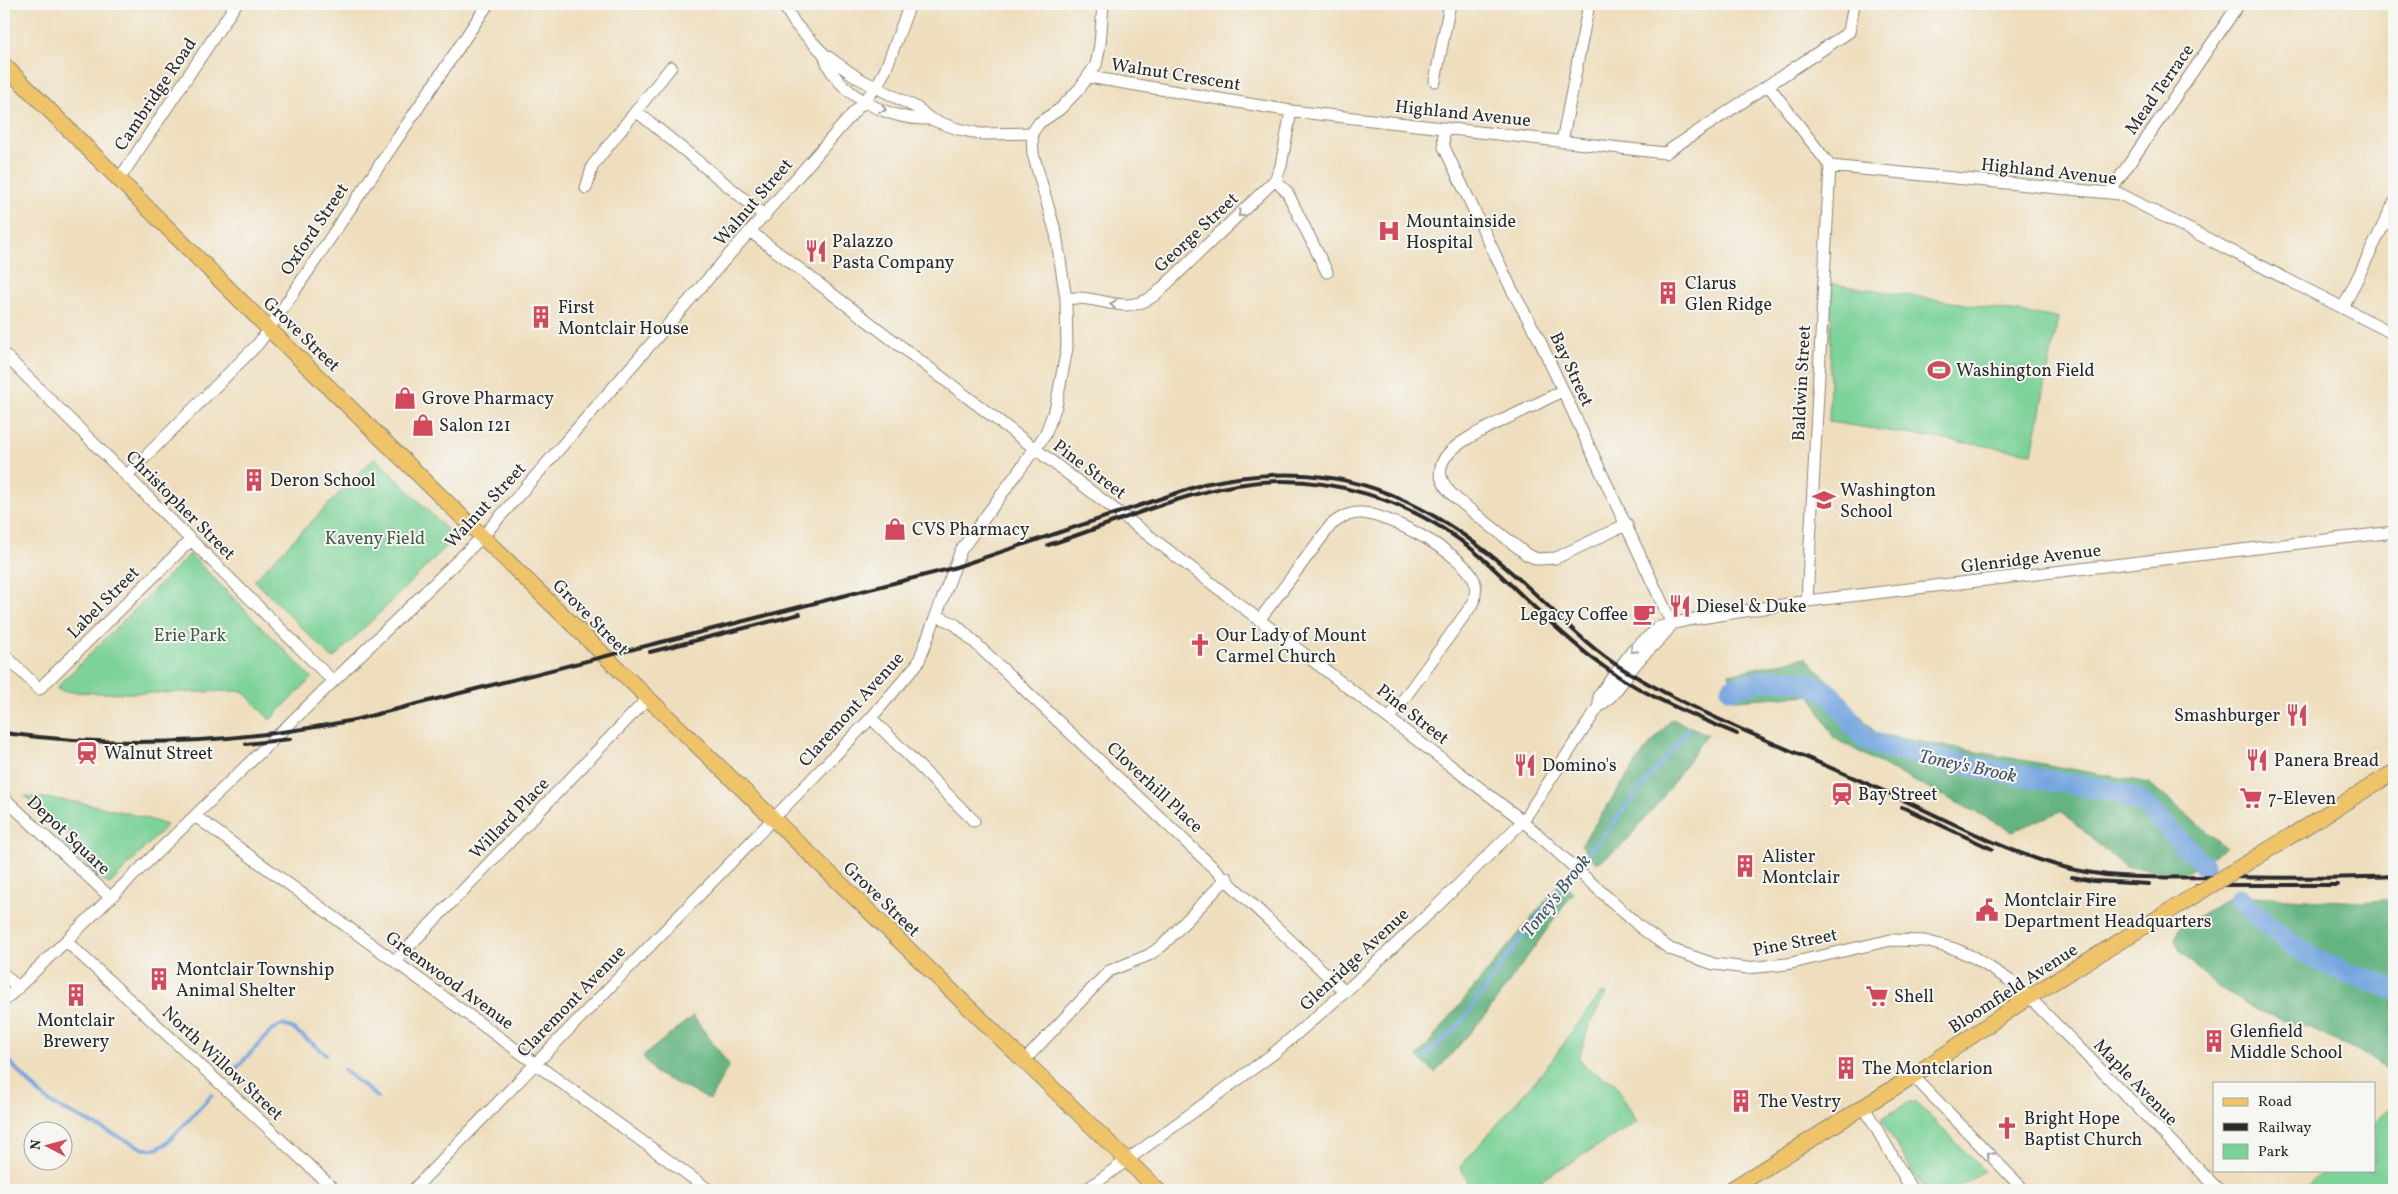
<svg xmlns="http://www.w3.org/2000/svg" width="2398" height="1194" viewBox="0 0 2398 1194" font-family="Vollkorn,serif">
  <rect width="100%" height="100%" fill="#f6f6f2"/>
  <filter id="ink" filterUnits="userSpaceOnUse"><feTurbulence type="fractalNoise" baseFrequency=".02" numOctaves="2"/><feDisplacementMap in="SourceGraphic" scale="10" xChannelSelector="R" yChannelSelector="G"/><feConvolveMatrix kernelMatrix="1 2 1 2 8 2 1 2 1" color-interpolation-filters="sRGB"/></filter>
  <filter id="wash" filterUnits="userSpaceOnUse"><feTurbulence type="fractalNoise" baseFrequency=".0096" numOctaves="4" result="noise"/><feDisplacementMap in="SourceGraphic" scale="20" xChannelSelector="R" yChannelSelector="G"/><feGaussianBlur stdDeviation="1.12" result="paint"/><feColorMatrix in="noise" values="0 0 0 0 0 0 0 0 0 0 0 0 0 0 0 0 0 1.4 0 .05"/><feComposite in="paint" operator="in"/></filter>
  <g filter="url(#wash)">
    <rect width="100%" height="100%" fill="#eedebd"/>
    <path fill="#7bd298" stroke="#537e62" d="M1832 284 2058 318 2032 453 1829 422Z
      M375 457 455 538 333 659 254 580Z
      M190 554 312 678 270 720 243 691C219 691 66 697 57 689L61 683Z
      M25 796C75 800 119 809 167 825L111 883 108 884 62 845 70 837Z
      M1601 993 1606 994 1590 1023 1579 1058 1589 1070 1615 1083 1637 1122 1525 1190H1472L1460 1167 1542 1073Z
      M1911 1101 1912 1103 1915 1101 1984 1171 1953 1190H1924L1881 1119Z
      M2394 1104V1190H2303L2324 1170H2374V1123Z"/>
    <path fill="#64b480" stroke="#487056" d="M1806 657 1877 734 2149 783 2226 848 2187 872 2125 867 2061 811 2013 831 1888 768 1834 738 1811 695 1735 700 1729 674Z
      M1672 719 1707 734 1663 797 1621 847 1596 863 1581 845 1643 753Z
      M1561 882 1573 893 1488 1012 1435 1073 1417 1057Z
      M2234 895 2361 902 2394 899V1073L2361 1052 2305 1027 2256 1010 2216 985 2180 952 2175 939 2179 928Z
      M693 1016 729 1065 710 1100 655 1073 643 1056Z"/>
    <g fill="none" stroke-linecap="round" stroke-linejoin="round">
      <path stroke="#75a5df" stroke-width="4" d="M4 1056 42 1096 54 1105 144 1149H156L166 1144 212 1095
        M1422 1060 1459 1025 1529 927 1688 730
        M344 1070 377 1097
        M230 1075 272 1030 282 1025 292 1028 326 1054"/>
      <path stroke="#75a5df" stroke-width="21" d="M1731 689C1756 679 1790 675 1816 686 1844 697 1848 730 1871 741 1887 750 1908 752 1926 756 1986 771 2047 780 2108 790L2138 800 2146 806 2204 865
        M2239 899C2260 919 2281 938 2305 953 2332 970 2364 978 2394 989"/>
    </g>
  </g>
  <g filter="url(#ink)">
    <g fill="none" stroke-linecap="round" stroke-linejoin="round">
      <defs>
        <path id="minor" d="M783 4 796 25 824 54 858 78 917 108 930 119 958 129 981 134 1032 133
          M824 54C835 95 891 121 930 119
          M1089 77 1291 111 1665 153 1849 32 1854 4
          M1435 81 1450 4
          M1768 85 1830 166 2120 194 2394 334
          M636 111 765 216
          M1443 129 1444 147 1512 290 1538 337 1672 624
          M1562 142 1589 4
          M120 178 236 4
          M1275 180 1287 192 1327 272
          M586 188 593 165 671 67
          M2109 193 2239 4
          M751 232 1523 821 1640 927 1670 949 1714 964 1747 968 1787 964 1891 940 1925 941 1955 949 1975 958 2009 980 2029 997 2219 1190
          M1066 299C1099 293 1124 318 1155 295L1275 180 1281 166 1291 111
          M2343 308 2394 203
          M4 354 333 681
          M1562 391C1543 401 1523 411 1503 420 1472 436 1410 460 1458 500L1526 554 1537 559 1556 558 1627 524
          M126 476 258 344 269 329 488 4
          M1807 601 1830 166
          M936 615 956 625 1345 992
          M1260 619 1331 525C1340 518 1349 512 1362 513 1390 515 1463 554 1474 580 1477 586 1475 595 1474 602L1390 718
          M4 654 39 689 191 540
          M1599 706V695L1633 650 1659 627 1688 620 1807 601 2394 532
          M871 718 974 821
          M4 798 111 898
          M195 816 709 1190
          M66 941 335 1190
          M395 961 648 698
          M4 974 18 988
          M4 1001 483 536 876 87 885 71 910 4
          M1023 1062 1109 971 1149 955 1163 945 1227 878
          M1913 1076 2024 1190
          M1864 1107 1912 1190
          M413 1190 871 718 918 663 961 550 1045 435 1056 406 1067 348 1066 299 1056 234 1033 154 1032 133 1039 123 1060 109 1080 88 1096 65 1100 45 1103 4
          M1086 1190 1273 1054 1345 992 1436 907 1523 821 1599 706C1616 696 1626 674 1640 659 1651 647 1663 638 1672 624"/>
        <path id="major" d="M4 65 269 329 648 698 1158 1190
          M2255 858 2394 772
          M1730 1190 1913 1076 2029 997 2192 897"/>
      </defs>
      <use href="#minor" stroke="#8c8474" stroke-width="13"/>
      <use href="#major" stroke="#8c8474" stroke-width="17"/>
      <use href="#minor" stroke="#fff" stroke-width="11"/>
      <use href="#major" stroke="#efc469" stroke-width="15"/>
      <path stroke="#2b2b2b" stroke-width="4" d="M1048 545C1111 525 1172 496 1237 485 1323 470 1415 500 1480 556 1519 591 1554 629 1596 661 1638 693 1688 713 1737 734
        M650 652 800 614
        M4 733C122 749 238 743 354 720L953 568 1204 484C1334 455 1422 493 1519 579 1553 609 1584 645 1623 669 1702 717 1792 750 1877 788 1936 814 1994 847 2056 865 2108 881 2165 877 2218 877 2277 878 2336 879 2394 876
        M246 744 290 739
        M1902 807 1992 849
        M2072 877 2094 881 2149 884
        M2197 885H2337"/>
      <defs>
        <path id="major-bridge" d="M2192 897 2255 858"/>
      </defs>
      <use href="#major-bridge" stroke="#8c8474" stroke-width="17" stroke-linecap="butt"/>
      <use href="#major-bridge" stroke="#efc469" stroke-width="15"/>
    </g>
    <defs><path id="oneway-chevron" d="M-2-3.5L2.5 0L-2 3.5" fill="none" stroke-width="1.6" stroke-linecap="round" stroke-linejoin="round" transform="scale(1.25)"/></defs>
    <g stroke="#a0a0a0">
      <use href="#oneway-chevron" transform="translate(883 109) rotate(22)"/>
      <use href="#oneway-chevron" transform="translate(1241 214) rotate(136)"/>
      <use href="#oneway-chevron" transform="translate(1113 304) rotate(-171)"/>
      <use href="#oneway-chevron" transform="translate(1633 650) rotate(133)"/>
      <use href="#oneway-chevron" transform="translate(1990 1155) rotate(-134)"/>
    </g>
  </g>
  <defs>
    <symbol id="hospital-bare" viewBox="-9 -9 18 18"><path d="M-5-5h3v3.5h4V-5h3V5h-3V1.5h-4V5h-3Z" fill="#d1495b" stroke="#f6f6f2" stroke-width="2.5" paint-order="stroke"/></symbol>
    <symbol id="restaurant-bare" viewBox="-9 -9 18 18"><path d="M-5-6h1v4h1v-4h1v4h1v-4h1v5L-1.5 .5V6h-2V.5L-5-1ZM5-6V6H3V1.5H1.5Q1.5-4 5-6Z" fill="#d1495b" stroke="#f6f6f2" stroke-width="2.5" paint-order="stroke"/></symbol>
    <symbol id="building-bare" viewBox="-9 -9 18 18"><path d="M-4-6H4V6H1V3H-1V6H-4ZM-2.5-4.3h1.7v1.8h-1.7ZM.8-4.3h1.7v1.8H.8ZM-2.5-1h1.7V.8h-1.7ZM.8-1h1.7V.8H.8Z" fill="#d1495b" stroke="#f6f6f2" stroke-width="2.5" paint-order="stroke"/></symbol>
    <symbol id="stadium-bare" viewBox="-9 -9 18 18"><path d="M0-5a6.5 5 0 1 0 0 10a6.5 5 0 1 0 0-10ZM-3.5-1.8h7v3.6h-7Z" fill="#d1495b" stroke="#f6f6f2" stroke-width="2.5" paint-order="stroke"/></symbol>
    <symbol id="shop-bare" viewBox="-9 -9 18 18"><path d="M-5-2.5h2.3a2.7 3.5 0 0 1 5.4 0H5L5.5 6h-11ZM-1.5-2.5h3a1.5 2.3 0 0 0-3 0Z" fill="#d1495b" stroke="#f6f6f2" stroke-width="2.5" paint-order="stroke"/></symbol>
    <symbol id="school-bare" viewBox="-9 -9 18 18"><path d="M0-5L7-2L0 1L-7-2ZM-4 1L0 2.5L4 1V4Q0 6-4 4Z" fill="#d1495b" stroke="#f6f6f2" stroke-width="2.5" paint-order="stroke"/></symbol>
    <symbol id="cafe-bare" viewBox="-9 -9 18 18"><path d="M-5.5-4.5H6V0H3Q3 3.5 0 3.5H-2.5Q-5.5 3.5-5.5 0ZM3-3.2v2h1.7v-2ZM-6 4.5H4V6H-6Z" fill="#d1495b" stroke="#f6f6f2" stroke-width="2.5" paint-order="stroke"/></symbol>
    <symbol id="church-bare" viewBox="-9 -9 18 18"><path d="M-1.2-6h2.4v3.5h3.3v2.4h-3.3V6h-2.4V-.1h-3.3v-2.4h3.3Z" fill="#d1495b" stroke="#f6f6f2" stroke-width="2.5" paint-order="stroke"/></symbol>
    <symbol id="station-bare" viewBox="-9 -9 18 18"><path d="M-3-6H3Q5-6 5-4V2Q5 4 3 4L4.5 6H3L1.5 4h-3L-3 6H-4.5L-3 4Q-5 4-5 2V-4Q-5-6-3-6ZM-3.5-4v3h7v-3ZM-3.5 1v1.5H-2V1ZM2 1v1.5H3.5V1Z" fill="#d1495b" stroke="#f6f6f2" stroke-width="2.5" paint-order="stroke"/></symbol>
    <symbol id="supermarket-bare" viewBox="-9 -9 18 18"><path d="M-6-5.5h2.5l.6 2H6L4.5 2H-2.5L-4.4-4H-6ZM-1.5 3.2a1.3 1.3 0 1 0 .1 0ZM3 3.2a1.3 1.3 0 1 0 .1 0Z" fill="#d1495b" stroke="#f6f6f2" stroke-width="2.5" paint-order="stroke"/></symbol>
    <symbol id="civic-bare" viewBox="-9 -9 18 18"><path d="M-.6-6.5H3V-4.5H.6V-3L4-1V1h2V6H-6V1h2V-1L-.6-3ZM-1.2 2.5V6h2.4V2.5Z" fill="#d1495b" stroke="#f6f6f2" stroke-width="2.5" paint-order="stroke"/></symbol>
  </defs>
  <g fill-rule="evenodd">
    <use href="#hospital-bare" x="1373" y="215" width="32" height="32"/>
    <use href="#restaurant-bare" x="800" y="235" width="32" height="32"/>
    <use href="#building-bare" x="1652" y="277" width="32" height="32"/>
    <use href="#building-bare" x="525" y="301" width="32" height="32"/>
    <use href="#stadium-bare" x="1923" y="354" width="32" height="32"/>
    <use href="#shop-bare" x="389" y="382" width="32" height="32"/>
    <use href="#shop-bare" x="407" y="409" width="32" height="32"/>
    <use href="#building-bare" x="238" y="464" width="32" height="32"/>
    <use href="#school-bare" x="1808" y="484" width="32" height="32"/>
    <use href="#shop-bare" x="879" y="513" width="32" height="32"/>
    <use href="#restaurant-bare" x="1664" y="590" width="32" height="32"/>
    <use href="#cafe-bare" x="1628" y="598" width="32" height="32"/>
    <use href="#church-bare" x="1184" y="629" width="32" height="32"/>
    <use href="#restaurant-bare" x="2281" y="699" width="32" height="32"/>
    <use href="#station-bare" x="71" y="737" width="32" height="32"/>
    <use href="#restaurant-bare" x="2241" y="744" width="32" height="32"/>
    <use href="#restaurant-bare" x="1509" y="749" width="32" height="32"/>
    <use href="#station-bare" x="1826" y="778" width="32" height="32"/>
    <use href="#supermarket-bare" x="2235" y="782" width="32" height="32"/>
    <use href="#building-bare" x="1729" y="850" width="32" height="32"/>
    <use href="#civic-bare" x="1971" y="894" width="32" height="32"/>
    <use href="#building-bare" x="143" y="963" width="32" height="32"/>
    <use href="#building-bare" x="60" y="979" width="32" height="32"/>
    <use href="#supermarket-bare" x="1861" y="980" width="32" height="32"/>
    <use href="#building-bare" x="2198" y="1025" width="32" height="32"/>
    <use href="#building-bare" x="1830" y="1052" width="32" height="32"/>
    <use href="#building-bare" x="1725" y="1085" width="32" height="32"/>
    <use href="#church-bare" x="1991" y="1112" width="32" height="32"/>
  </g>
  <g text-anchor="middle" stroke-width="4" stroke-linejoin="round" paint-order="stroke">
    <g font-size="18" fill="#2b2b2b" stroke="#f6f6f2">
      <text transform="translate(1176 74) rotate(9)" y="6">Walnut Crescent</text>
      <text transform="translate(2159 89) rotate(-55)" y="6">Mead Terrace</text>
      <text transform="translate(155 94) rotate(-56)" y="6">Cambridge Road</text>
      <text transform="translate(1463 113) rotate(6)" y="6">Highland Avenue</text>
      <text transform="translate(2049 171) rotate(6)" y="6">Highland Avenue</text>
      <text transform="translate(753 202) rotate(-49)" y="6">Walnut Street</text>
      <text transform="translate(314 229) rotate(-56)" y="6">Oxford Street</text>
      <text transform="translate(1196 232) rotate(-43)" y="6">George Street</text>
      <text transform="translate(302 334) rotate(44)" y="6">Grove Street</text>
      <text transform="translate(1572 369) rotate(65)" y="6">Bay Street</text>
      <text transform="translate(1801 383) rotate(-87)" y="6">Baldwin Street</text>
      <text transform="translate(1090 469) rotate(37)" y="6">Pine Street</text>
      <text transform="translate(181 505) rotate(45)" y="6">Christopher Street</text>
      <text transform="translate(485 505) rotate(-47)" y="6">Walnut Street</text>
      <text transform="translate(2031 558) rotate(-7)" y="6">Glenridge Avenue</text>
      <text transform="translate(103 602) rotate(-45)" y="6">Label Street</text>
      <text transform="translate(591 617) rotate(45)" y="6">Grove Street</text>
      <text transform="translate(851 709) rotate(-48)" y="6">Claremont Avenue</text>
      <text transform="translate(1413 714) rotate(38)" y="6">Pine Street</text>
      <text transform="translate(1155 787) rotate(43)" y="6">Cloverhill Place</text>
      <text transform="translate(509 818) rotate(-46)" y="6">Willard Place</text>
      <text transform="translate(69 835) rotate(43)" y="6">Depot Square</text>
      <text transform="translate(882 899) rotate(44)" y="6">Grove Street</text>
      <text transform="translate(1795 942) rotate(-11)" y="6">Pine Street</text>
      <text transform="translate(1354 959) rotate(-43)" y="6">Glenridge Avenue</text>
      <text transform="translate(450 980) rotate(36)" y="6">Greenwood Avenue</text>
      <text transform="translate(2013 988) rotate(-33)" y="6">Bloomfield Avenue</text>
      <text transform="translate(571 1001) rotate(-46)" y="6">Claremont Avenue</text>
      <text transform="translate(223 1063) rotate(43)" y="6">North Willow Street</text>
      <text transform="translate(2136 1082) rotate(46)" y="6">Maple Avenue</text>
    </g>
    <g font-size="18" fill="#2b2b2b" stroke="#f6f6f2" text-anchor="start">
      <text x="1406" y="227">Mountainside<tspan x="1406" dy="21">Hospital</tspan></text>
      <text x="832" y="247">Palazzo<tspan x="832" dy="21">Pasta Company</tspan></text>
      <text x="1685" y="289">Clarus<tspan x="1685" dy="21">Glen Ridge</tspan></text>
      <text x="558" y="313">First<tspan x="558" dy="21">Montclair House</tspan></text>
      <text x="1956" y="376">Washington Field</text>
      <text x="422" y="404">Grove Pharmacy</text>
      <text x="439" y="431">Salon 121</text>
      <text x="270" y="486">Deron School</text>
      <text x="1840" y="496">Washington<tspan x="1840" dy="21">School</tspan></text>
      <text x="912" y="535">CVS Pharmacy</text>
      <text x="1696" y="612">Diesel &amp; Duke</text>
      <text x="1628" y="620" text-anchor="end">Legacy Coffee</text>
      <text x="1216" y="641">Our Lady of Mount<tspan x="1216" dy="21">Carmel Church</tspan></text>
      <text x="2280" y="721" text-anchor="end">Smashburger</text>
      <text x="104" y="759">Walnut Street</text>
      <text x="2274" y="766">Panera Bread</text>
      <text x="1542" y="771">Domino's</text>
      <text x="1858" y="800">Bay Street</text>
      <text x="2268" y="804">7-Eleven</text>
      <text x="1762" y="862">Alister<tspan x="1762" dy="21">Montclair</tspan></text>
      <text x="2004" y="906">Montclair Fire<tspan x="2004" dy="21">Department Headquarters</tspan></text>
      <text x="176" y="975">Montclair Township<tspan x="176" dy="21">Animal Shelter</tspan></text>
      <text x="1894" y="1002">Shell</text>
      <text x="76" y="1026" text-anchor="middle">Montclair<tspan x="76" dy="21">Brewery</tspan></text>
      <text x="2230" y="1037">Glenfield<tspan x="2230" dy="21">Middle School</tspan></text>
      <text x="1862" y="1074">The Montclarion</text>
      <text x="1758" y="1107">The Vestry</text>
      <text x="2024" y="1124">Bright Hope<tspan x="2024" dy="21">Baptist Church</tspan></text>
    </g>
    <g font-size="18" fill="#435d4c" stroke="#f6f6f2">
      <text x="375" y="544">Kaveny Field</text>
      <text x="190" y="641">Erie Park</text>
    </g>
    <g font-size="19" font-style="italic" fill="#45566a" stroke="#f6f6f2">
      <text transform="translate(1968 765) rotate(12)" y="7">Toney's Brook</text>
      <text transform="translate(1555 895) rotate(-52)" y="7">Toney's Brook</text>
    </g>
  </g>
  <rect width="2398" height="1194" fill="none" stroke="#f6f6f2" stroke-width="20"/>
  <rect x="2213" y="1082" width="162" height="90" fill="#f6f6f2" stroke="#a5a5a2"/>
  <rect x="2223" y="1098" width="25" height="8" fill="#efc469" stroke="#a5a5a2"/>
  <text x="2258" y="1106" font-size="15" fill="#2b2b2b">Road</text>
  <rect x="2223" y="1123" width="25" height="8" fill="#2b2b2b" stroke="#a5a5a2"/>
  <text x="2258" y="1132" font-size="15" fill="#2b2b2b">Railway</text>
  <rect x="2223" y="1144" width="25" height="15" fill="#7bd298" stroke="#a5a5a2"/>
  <text x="2258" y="1156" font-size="15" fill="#2b2b2b">Park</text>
  <g transform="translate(48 1146) rotate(276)"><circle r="24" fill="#f6f6f2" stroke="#a5a5a2"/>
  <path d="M0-4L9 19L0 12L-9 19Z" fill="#d1495b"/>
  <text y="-8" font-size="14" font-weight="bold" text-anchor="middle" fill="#2b2b2b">N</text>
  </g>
</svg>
